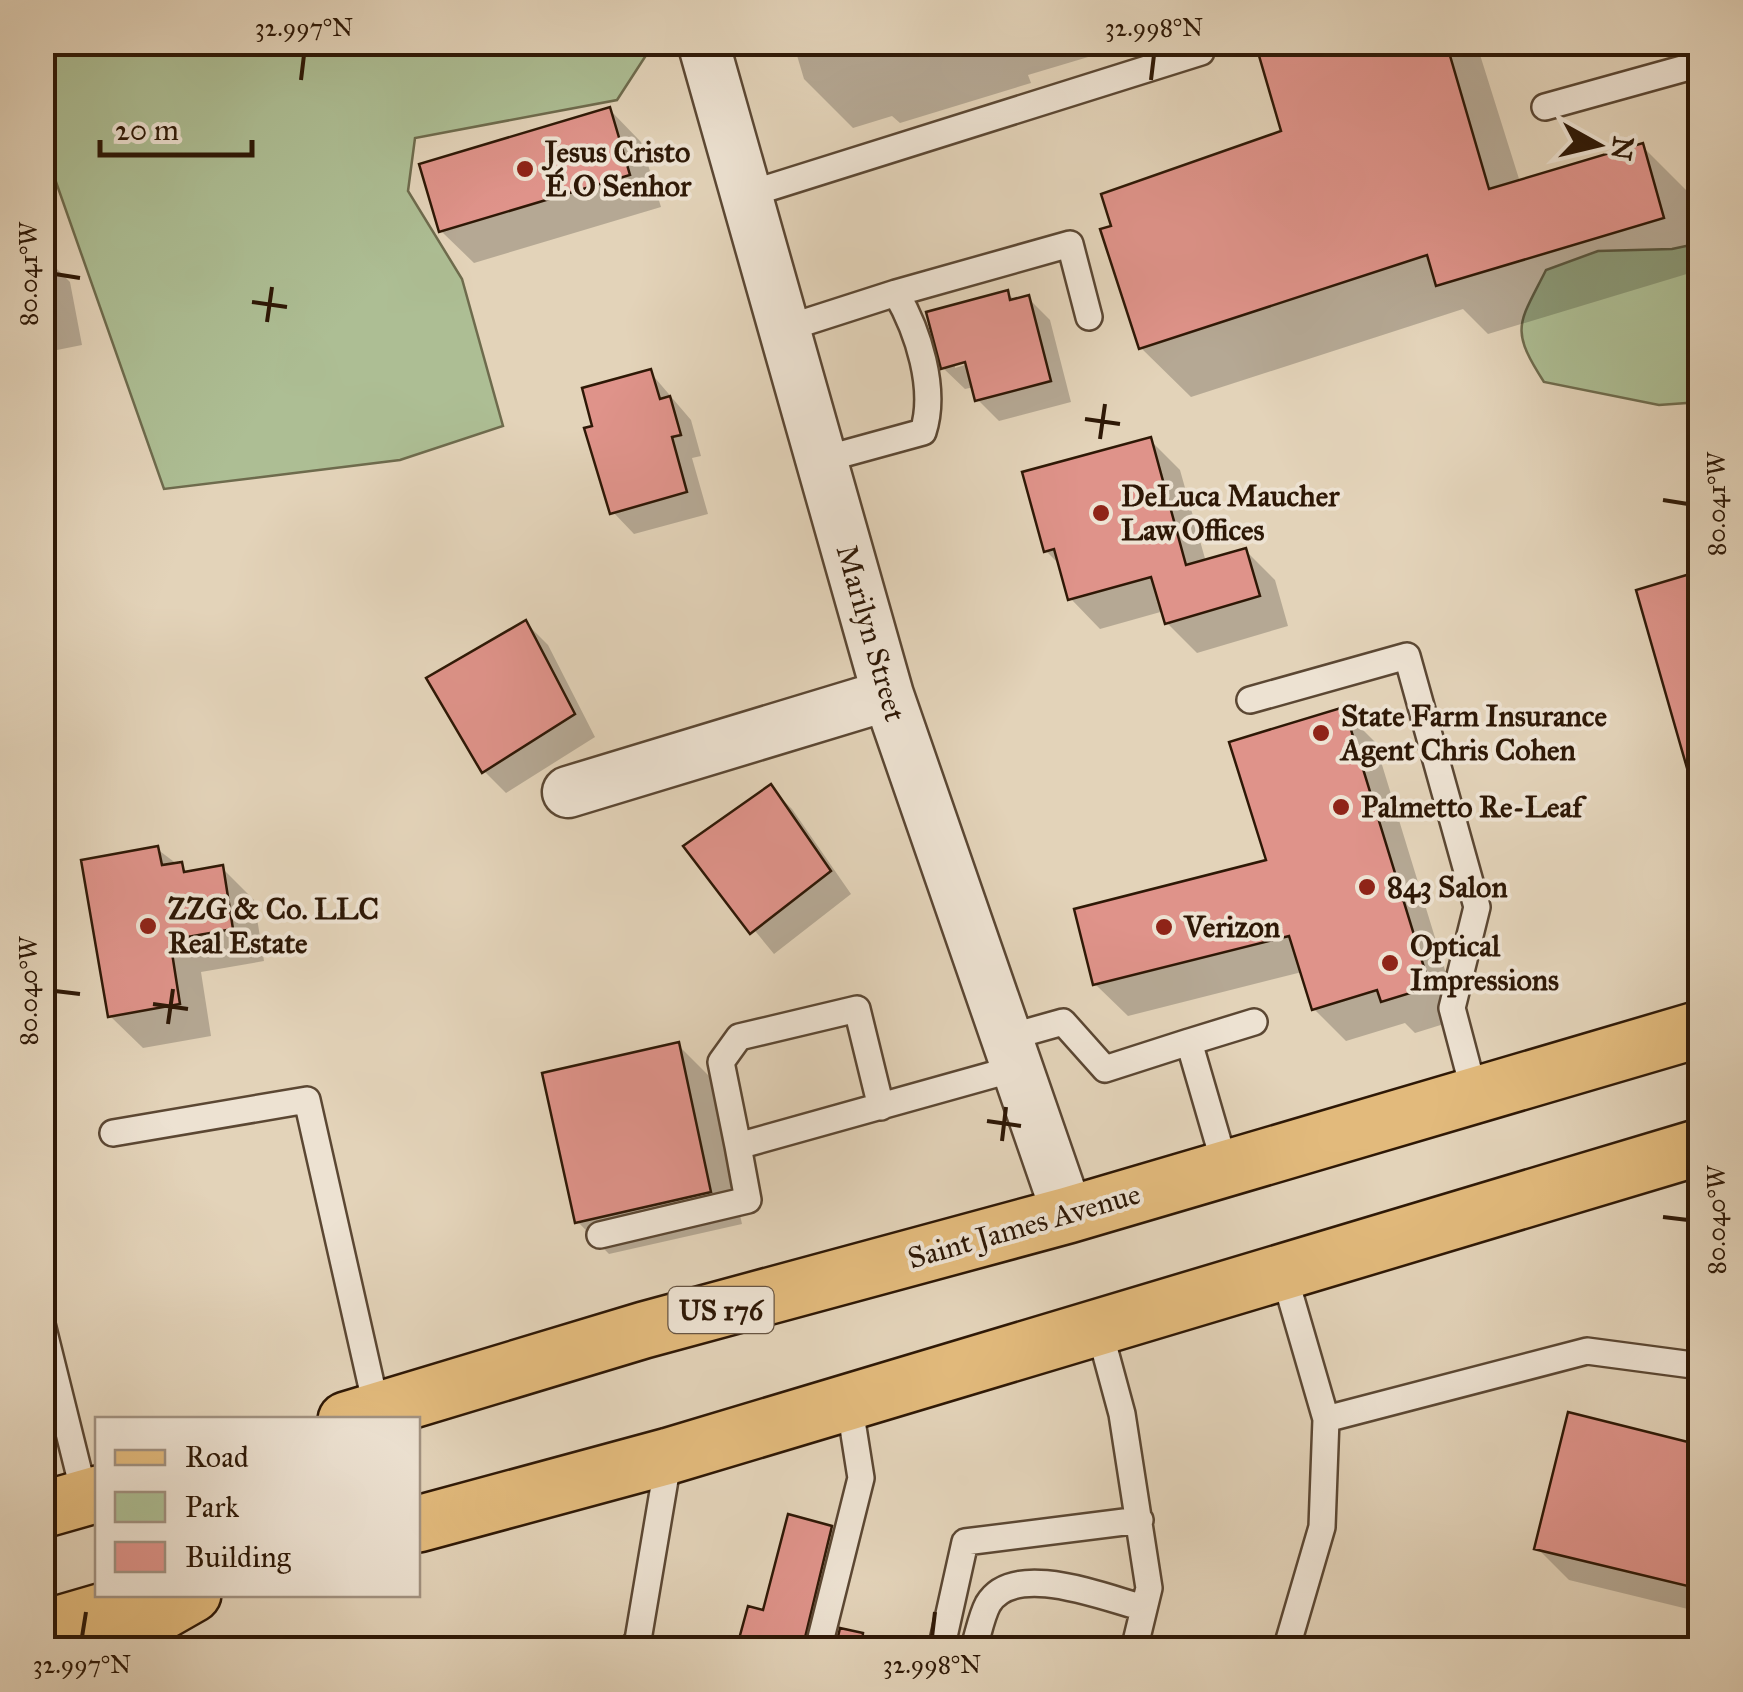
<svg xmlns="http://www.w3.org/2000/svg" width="1743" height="1692" viewBox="0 0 1743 1692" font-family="'IM FELL Great Primer',serif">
  <rect width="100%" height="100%" fill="#e3d3b9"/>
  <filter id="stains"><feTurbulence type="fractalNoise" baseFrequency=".002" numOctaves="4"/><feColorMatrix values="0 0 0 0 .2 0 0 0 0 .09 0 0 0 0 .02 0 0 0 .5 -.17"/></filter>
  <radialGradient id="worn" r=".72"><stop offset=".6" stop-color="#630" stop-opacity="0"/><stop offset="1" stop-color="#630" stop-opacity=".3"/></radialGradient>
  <path fill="#adbe94" stroke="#6e6b4d" stroke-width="2.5" d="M42 43 43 42 654 43 617 100 415 138 408 191 462 279 503 426 400 460 164 489 43 145Z
    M1700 243V402L1659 405 1544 382C1509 328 1519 324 1546 270L1598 251 1672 249Z"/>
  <path fill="#0003" fill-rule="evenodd" d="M793 42H1179L1145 53 1135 43 1028 75 1031 83 900 123 892 116 853 128 804 79Z
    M1258 42H1476L1520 182 1642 146 1691 195 1700 227V270L1488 334 1463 309 1191 397 1141 348 1285 132Z
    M609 109 641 142 661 207 474 263 441 231Z
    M48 260 70 282 82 345 42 353V262Z
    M1007 293 1016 301 1028 298 1050 320 1071 402 999 421 977 399 974 387 965 389 943 368ZM978 361 955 368V362Z
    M650 372 691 420 701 456 692 458 708 514 634 534 613 512 595 427Z
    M1150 440 1180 470 1206 562 1245 550 1275 580 1288 626 1197 653 1167 623 1164 611 1100 629 1071 599 1062 567 1046 551Z
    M1700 574V804L1639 592Z
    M526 623 548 645 595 737 506 793 484 771Z
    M1343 710 1375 742 1460 1019 1415 1033 1405 1023 1346 1041 1314 1009 1302 972 1128 1016 1095 984 1269 862Z
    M770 787 792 809 851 894 774 954 686 847Z
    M157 849 189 873 222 868 254 900 264 961 201 972 211 1036 143 1048 110 1016Z
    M678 1045 710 1077 742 1224 609 1254 577 1221Z
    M42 1118 51 1194 42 1195Z
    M1570 1415 1700 1447V1612L1569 1580 1537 1548Z
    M831 1528 853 1550 828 1650H739Z"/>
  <path fill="#df938a" stroke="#2e1806" stroke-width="2.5" d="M1255 42H1446L1489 189 1643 143 1664 218 1436 286 1427 255 1139 349 1100 229 1111 226 1101 194 1281 131Z
    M610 107 630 175 439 232 419 164Z
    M1008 290 1010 300 1029 295 1051 381 975 401 965 362 941 369 926 312Z
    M651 369 660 399 670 396 681 435 672 437 687 492 610 514 584 428 592 426 582 388Z
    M1151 437 1186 565 1246 548 1260 596 1165 624 1151 577 1068 600 1054 549 1044 552 1022 472Z
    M1700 571V773L1689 775 1636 590Z
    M526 620 575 714 482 773 426 678Z
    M1344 707 1430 987 1381 1002 1377 990 1312 1010 1289 936 1093 985 1074 909 1266 860 1229 742Z
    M771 784 831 871 750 934 683 846Z
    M158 846 162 865 182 862 184 872 223 865 233 929 170 940 180 1004 108 1017 81 860Z
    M679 1042 711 1192 575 1223 542 1073Z
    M1568 1412 1700 1445V1589L1534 1549Z
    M788 1514 832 1526 802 1650H736L748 1606 763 1610Z
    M840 1628 863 1633 861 1650H835Z"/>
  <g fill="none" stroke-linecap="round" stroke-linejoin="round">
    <defs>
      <path id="lane" d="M1545 107 1700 64
        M746 195 1201 52
        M896 293 1070 244 1089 317
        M784 329 896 293C918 331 937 389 923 432L821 460
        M1250 700 1407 656 1477 907 1452 1008 1475 1095
        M1006 1038 1063 1022 1105 1069 1189 1042
        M113 1133 307 1100 377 1410
        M738 1146 721 1062 739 1037 857 1009 881 1107
        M1226 1169 1189 1042 1254 1022
        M600 1235 748 1200 738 1146 1017 1068
        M1283 1271 1326 1419 1322 1527 1286 1650
        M42 1324 85 1497
        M1099 1329 1122 1414 1149 1588 1134 1650
        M1326 1419 1587 1351 1700 1366
        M630 1650 638 1640 669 1456
        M818 1650 861 1478 849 1402
        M941 1650 965 1542 1140 1520
        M973 1650C978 1636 981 1617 988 1604 1014 1560 1105 1598 1144 1608"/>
      <path id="street" d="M703 42 888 695 1068 1215
        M568 792 888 695"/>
      <path id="primary" d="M346 1420 644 1330 1068 1215 1700 1029
        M42 1510 98 1494
        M418 1524 669 1456 1700 1147
        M42 1629 162 1594"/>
      <path id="highway" d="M95 1650 193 1594"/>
    </defs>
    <use href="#lane" stroke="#5b4733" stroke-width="30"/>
    <use href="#street" stroke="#5b4733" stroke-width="55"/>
    <use href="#primary" stroke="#2e1806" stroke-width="60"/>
    <use href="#highway" stroke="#2e1806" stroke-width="60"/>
    <use href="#lane" stroke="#ede2d2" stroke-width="25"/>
    <use href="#street" stroke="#ede2d2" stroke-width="50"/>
    <use href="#primary" stroke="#e2ba7c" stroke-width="55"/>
    <use href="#highway" stroke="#e2ba7c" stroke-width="55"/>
  </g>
  <path fill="none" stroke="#2e1806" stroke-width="4" d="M301 80 304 55M1151 80 1154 55M55 274 80 278M252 302 287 307M267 322 272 287M1085 419 1120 424M1100 439 1105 404M1663 500 1688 504M55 991 80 994M153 1004 188 1009M168 1024 173 989M987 1121 1021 1126M1002 1141 1006 1107M1663 1217 1688 1220M82 1637 86 1612M932 1637 935 1612"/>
  <g fill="#8f2418" stroke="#ede2d2" stroke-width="4">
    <circle cx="525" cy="169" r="10"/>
    <circle cx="1101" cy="513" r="10"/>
    <circle cx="1321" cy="733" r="10"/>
    <circle cx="1341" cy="807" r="10"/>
    <circle cx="1367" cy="887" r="10"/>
    <circle cx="148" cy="926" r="10"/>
    <circle cx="1164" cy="927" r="10"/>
    <circle cx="1390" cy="963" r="10"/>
  </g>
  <g text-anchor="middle" stroke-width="8" stroke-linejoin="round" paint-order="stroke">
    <rect fill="#ede2d2" stroke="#675543" stroke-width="2.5" x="668.5" y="1287" width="105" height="46" rx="8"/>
    <g font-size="28" font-weight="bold" fill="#2e1806">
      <text x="721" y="1320">US 176</text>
    </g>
    <g font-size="30" font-weight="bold" fill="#2e1806" stroke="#ede2d2" text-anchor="start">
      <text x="545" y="162">Jesus Cristo<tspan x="545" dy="34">É O Senhor</tspan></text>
      <text x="1121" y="506">DeLuca Maucher<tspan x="1121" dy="34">Law Offices</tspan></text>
      <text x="1341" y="726">State Farm Insurance<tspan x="1341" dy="34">Agent Chris Cohen</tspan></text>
      <text x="1361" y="817">Palmetto Re-Leaf</text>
      <text x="1387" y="897">843 Salon</text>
      <text x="168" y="919">ZZG &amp; Co. LLC<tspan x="168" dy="34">Real Estate</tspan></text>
      <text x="1184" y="937">Verizon</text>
      <text x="1410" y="956">Optical<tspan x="1410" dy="34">Impressions</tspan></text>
    </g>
    <g font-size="30" fill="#2e1806" stroke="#ede2d2">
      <text transform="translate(871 633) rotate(74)" y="10">Marilyn Street</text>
      <text transform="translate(1024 1226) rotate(-16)" y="10">Saint James Avenue</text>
    </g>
  </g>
  <rect width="1743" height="1692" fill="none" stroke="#e3d3b9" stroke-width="110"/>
  <rect x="95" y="1417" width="325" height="180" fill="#ede2d2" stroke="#a19180" stroke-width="2.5"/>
  <rect x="115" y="1450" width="50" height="15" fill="#e2ba7c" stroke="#a19180" stroke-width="2.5"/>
  <text x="185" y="1467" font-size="30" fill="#2e1806">Road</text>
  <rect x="115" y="1492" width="50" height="30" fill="#adbe94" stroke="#a19180" stroke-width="2.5"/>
  <text x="185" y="1517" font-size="30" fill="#2e1806">Park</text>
  <rect x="115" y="1542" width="50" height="30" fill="#df938a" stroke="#a19180" stroke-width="2.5"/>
  <text x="185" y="1567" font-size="30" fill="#2e1806">Building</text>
  <g transform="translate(1598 145) rotate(98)" stroke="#ede2d2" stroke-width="8" paint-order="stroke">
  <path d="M0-8L18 38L0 25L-18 38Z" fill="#2e1806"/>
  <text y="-15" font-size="28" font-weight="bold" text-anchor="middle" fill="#2e1806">N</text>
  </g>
  <path d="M100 140v15h152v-15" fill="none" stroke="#2e1806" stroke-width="5"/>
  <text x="115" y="140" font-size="30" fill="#2e1806" stroke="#ede2d2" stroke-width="8" paint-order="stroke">20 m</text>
  <rect x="55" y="55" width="1633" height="1582" fill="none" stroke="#2e1806" stroke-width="4"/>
  <g font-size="25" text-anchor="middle" fill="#2e1806">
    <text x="304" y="36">32.997°N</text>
    <text x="1154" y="36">32.998°N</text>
    <text transform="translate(28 274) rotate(-90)" y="9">80.041°W</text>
    <text transform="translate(1716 504) rotate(-90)" y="9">80.041°W</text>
    <text transform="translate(28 991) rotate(-90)" y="9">80.040°W</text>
    <text transform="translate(1716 1220) rotate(-90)" y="9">80.040°W</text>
    <text x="82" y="1673">32.997°N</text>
    <text x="932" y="1673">32.998°N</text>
  </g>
  <rect width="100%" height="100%" filter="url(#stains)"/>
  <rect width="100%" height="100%" fill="url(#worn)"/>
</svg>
